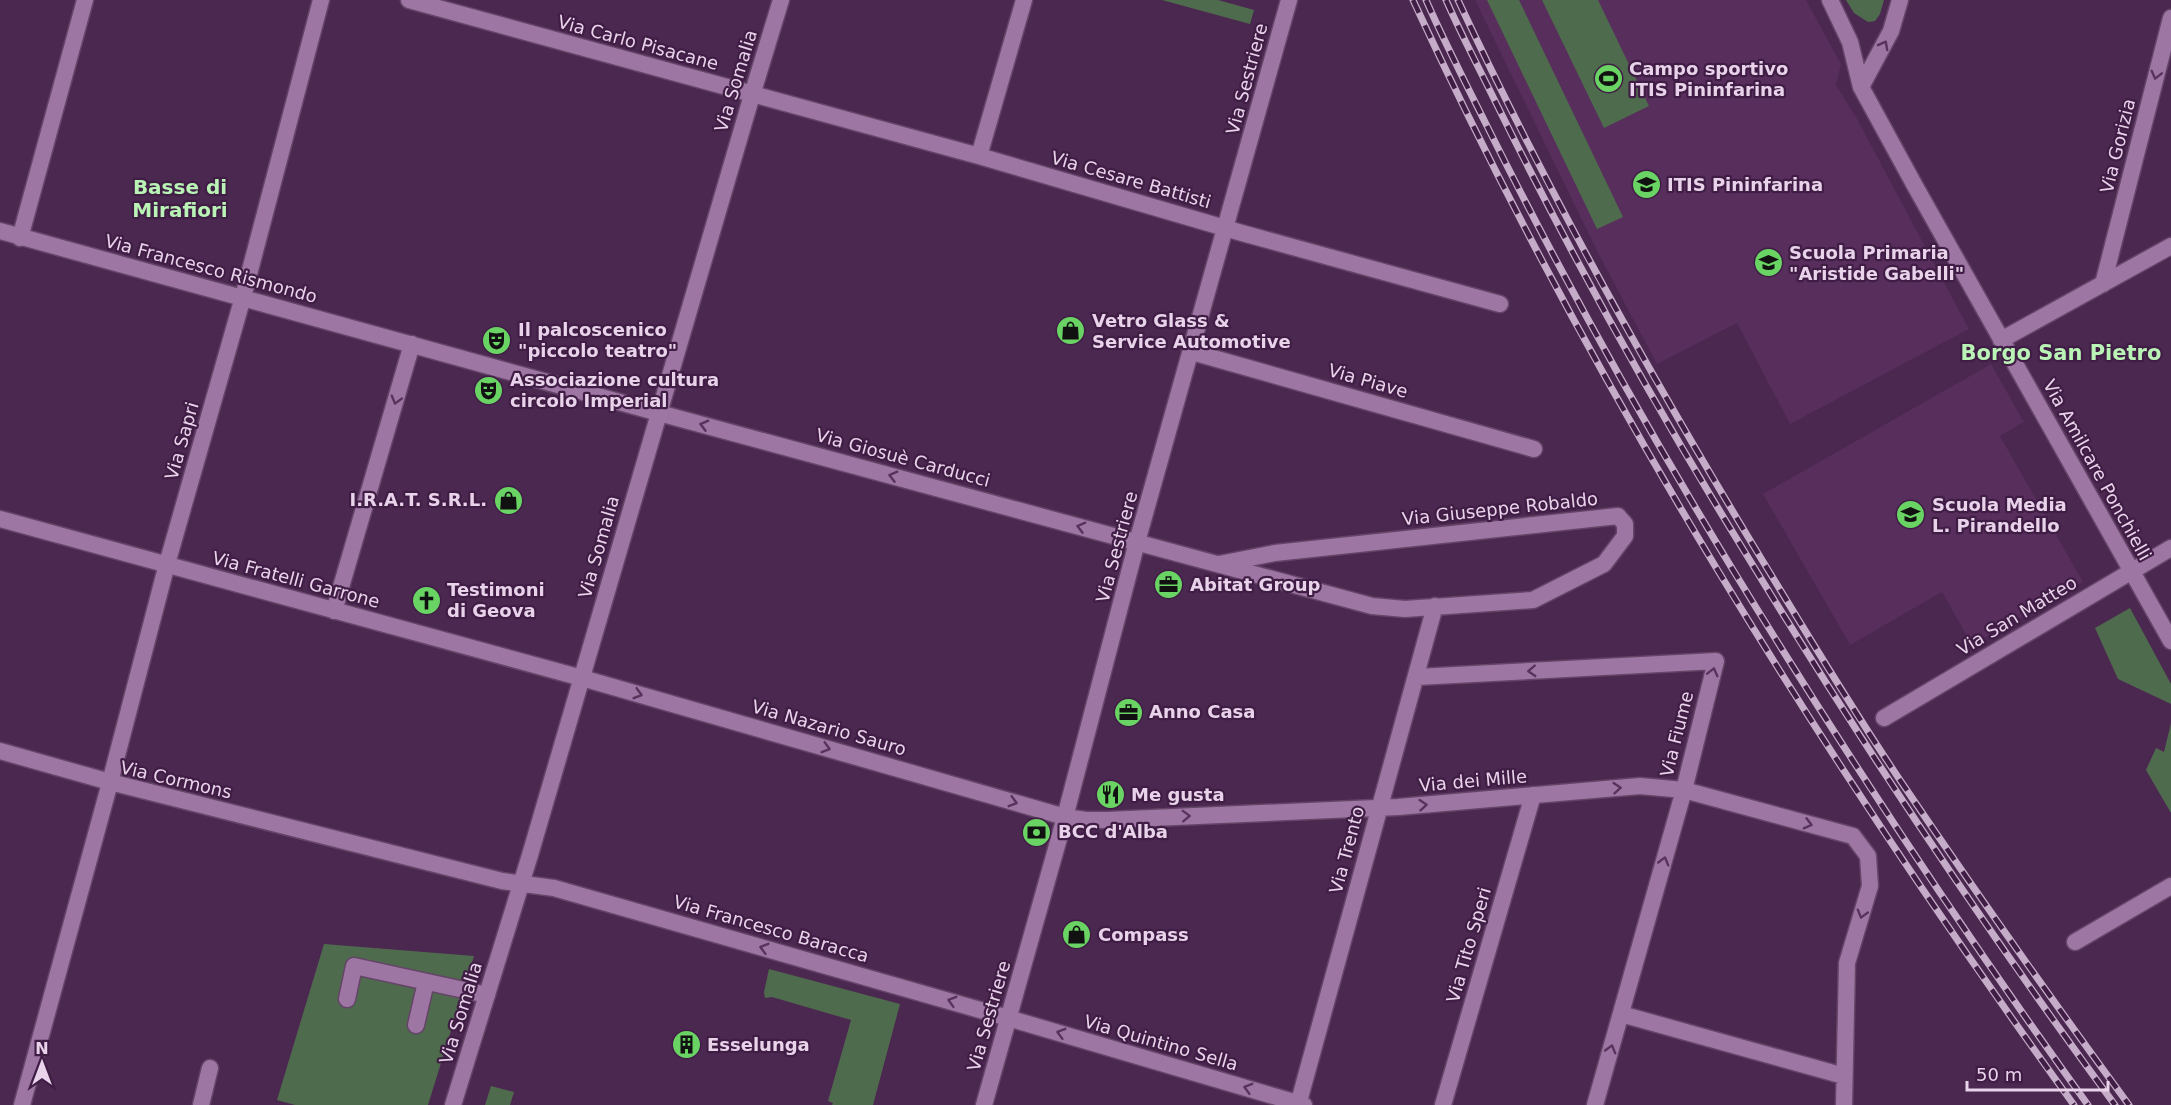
<svg xmlns="http://www.w3.org/2000/svg" width="2171" height="1105" viewBox="0 0 2171 1105" font-family="'DejaVu Sans',sans-serif">
  <rect width="100%" height="100%" fill="#4b2850"/>
  <path fill="#572e5c" d="M1475 0H1806L1841 64 1836 85 1856 117 1969 329 1790 424 1737 323 1657 364 1598 253Z
    M1991 364 2024 422 2000 436 2083 582 1972 645 1942 592 1850 645 1763 494Z"/>
  <path fill="#4f6b4d" d="M1162 0H1218L1254 10 1250 24Z
    M1487 0H1519L1623 217 1597 229Z
    M1542 0H1598L1649 106 1604 128Z
    M1846 0H1884L1880 14 1875 21 1868 22 1854 13Z
    M2130 608 2171 684V704L2118 679 2095 628Z
    M2171 723V813L2146 770 2156 748 2164 752Z
    M324 944 474 956 428 1105H295L277 1100Z
    M769 969 900 1004 873 1105H832L833 1103 828 1101 851 1020 772 997 765 998 764 992Z
    M491 1086 514 1092 510 1105H485Z"/>
  <g fill="none" stroke-linecap="round" stroke-linejoin="round">
    <defs>
      <path id="pedestrian" d="M347 999 354 966 487 995
        M416 1025 426 982"/>
      <path id="minor" d="M409 0 979 156 1242 233 1500 304
        M1830 0 1850 42 1861 87 1915 186 2171 641
        M1861 87 1891 31 1900 0
        M979 156 1024 0
        M0 231 659 413 1372 606 1405 609 1533 600 1604 564 1625 536V524L1618 516 1275 553 1219 564
        M20 238 85 0
        M2103 284 2171 18
        M2001 340 2171 246
        M1192 352 1534 449
        M0 519 582 678 1065 817 1086 820H1107L1398 807 1640 786 1684 790 1853 836 1868 856 1870 886 1847 963 1844 1105
        M334 611 412 344
        M1417 677 1716 661 1684 790 1595 1105
        M1884 718 2171 548
        M0 751 110 782 502 881 554 888 1008 1018 1304 1105
        M2075 942 2171 886
        M1621 1014 1844 1076
        M22 1105 108 790 167 564 243 297 321 0
        M201 1105 210 1068
        M453 1105 530 855 752 95 781 0
        M1298 1105 1435 606
        M1443 1105 1533 795"/>
      <path id="secondary" d="M984 1105 1065 817 1137 542 1289 0"/>
    </defs>
    <use href="#pedestrian" stroke="#644568" stroke-width="19"/>
    <use href="#minor" stroke="#644568" stroke-width="19"/>
    <use href="#secondary" stroke="#644568" stroke-width="19"/>
    <use href="#pedestrian" stroke="#9e76a3" stroke-width="16"/>
    <use href="#minor" stroke="#9e76a3" stroke-width="16"/>
    <use href="#secondary" stroke="#9e76a3" stroke-width="16"/>
    <defs>
      <path id="rail" d="M1413 0C1593 390 1822 757 2074 1105
        M1426 0C1444 41 1465 82 1485 122 1561 275 1644 424 1733 570 1845 753 1963 932 2088 1105
        M1446 0C1462 36 1480 70 1497 105 1573 259 1656 408 1746 554 1861 743 1984 927 2115 1105
        M1458 0C1547 191 1650 375 1759 555 1806 632 1853 711 1904 786 1977 894 2052 1000 2129 1105"/>
    </defs>
    <use href="#rail" stroke="#c5acc8" stroke-width="7"/>
    <use href="#rail" stroke="#401d45" stroke-width="4.5" stroke-dasharray="14" stroke-linecap="butt"/>
  </g>
  <defs><path id="oneway-chevron" d="M-2-3.5L2.5 0L-2 3.5" fill="none" stroke-width="1.6" stroke-linecap="round" stroke-linejoin="round" transform="scale(1.5)"/></defs>
  <g stroke="#58335c">
    <use href="#oneway-chevron" transform="translate(1884 45) rotate(-62)"/>
    <use href="#oneway-chevron" transform="translate(2156 75) rotate(104)"/>
    <use href="#oneway-chevron" transform="translate(396 400) rotate(106)"/>
    <use href="#oneway-chevron" transform="translate(704 425) rotate(-165)"/>
    <use href="#oneway-chevron" transform="translate(893 476) rotate(-165)"/>
    <use href="#oneway-chevron" transform="translate(1081 527) rotate(-165)"/>
    <use href="#oneway-chevron" transform="translate(1532 671) rotate(177)"/>
    <use href="#oneway-chevron" transform="translate(1713 672) rotate(-76)"/>
    <use href="#oneway-chevron" transform="translate(638 694) rotate(16)"/>
    <use href="#oneway-chevron" transform="translate(826 748) rotate(16)"/>
    <use href="#oneway-chevron" transform="translate(1617 788) rotate(-5)"/>
    <use href="#oneway-chevron" transform="translate(1013 802) rotate(16)"/>
    <use href="#oneway-chevron" transform="translate(1423 805) rotate(-5)"/>
    <use href="#oneway-chevron" transform="translate(1186 816) rotate(-2)"/>
    <use href="#oneway-chevron" transform="translate(1808 824) rotate(15)"/>
    <use href="#oneway-chevron" transform="translate(1664 861) rotate(-74)"/>
    <use href="#oneway-chevron" transform="translate(1862 914) rotate(106)"/>
    <use href="#oneway-chevron" transform="translate(764 948) rotate(-164)"/>
    <use href="#oneway-chevron" transform="translate(952 1001) rotate(-164)"/>
    <use href="#oneway-chevron" transform="translate(1061 1033) rotate(-164)"/>
    <use href="#oneway-chevron" transform="translate(1611 1049) rotate(-74)"/>
    <use href="#oneway-chevron" transform="translate(1248 1088) rotate(-164)"/>
  </g>
  <defs>
    <symbol id="stadium-disc" viewBox="-11 -11 22 22"><circle r="9.5" fill="#69d464" stroke="#401d45"/><path d="M0-5a6.5 5 0 1 0 0 10a6.5 5 0 1 0 0-10ZM-3.5-1.8h7v3.6h-7Z" fill="#111"/></symbol>
    <symbol id="school-disc" viewBox="-11 -11 22 22"><circle r="9.5" fill="#69d464" stroke="#401d45"/><path d="M0-5L7-2L0 1L-7-2ZM-4 1L0 2.5L4 1V4Q0 6-4 4Z" fill="#111"/></symbol>
    <symbol id="shop-disc" viewBox="-11 -11 22 22"><circle r="9.5" fill="#69d464" stroke="#401d45"/><path d="M-5-2.5h2.3a2.7 3.5 0 0 1 5.4 0H5L5.5 6h-11ZM-1.5-2.5h3a1.5 2.3 0 0 0-3 0Z" fill="#111"/></symbol>
    <symbol id="theatre-disc" viewBox="-11 -11 22 22"><circle r="9.5" fill="#69d464" stroke="#401d45"/><path d="M-5-5.5Q0-4 5-5.5V0Q5 5 0 6Q-5 5-5 0ZM-3.3-2.5H-1v1.5H-3.3ZM1-2.5H3.3v1.5H1ZM-2.8 1Q0 5.5 2.8 1Z" fill="#111"/></symbol>
    <symbol id="office-disc" viewBox="-11 -11 22 22"><circle r="9.5" fill="#69d464" stroke="#401d45"/><path d="M-6-3h4V-5.5h4V-3h4V5H-6ZM-1-4.5V-3h2v-1.5ZM-6 0V1H6V0Z" fill="#111"/></symbol>
    <symbol id="church-disc" viewBox="-11 -11 22 22"><circle r="9.5" fill="#69d464" stroke="#401d45"/><path d="M-1.2-6h2.4v3.5h3.3v2.4h-3.3V6h-2.4V-.1h-3.3v-2.4h3.3Z" fill="#111"/></symbol>
    <symbol id="restaurant-disc" viewBox="-11 -11 22 22"><circle r="9.5" fill="#69d464" stroke="#401d45"/><path d="M-5-6h1v4h1v-4h1v4h1v-4h1v5L-1.5 .5V6h-2V.5L-5-1ZM5-6V6H3V1.5H1.5Q1.5-4 5-6Z" fill="#111"/></symbol>
    <symbol id="bank-disc" viewBox="-11 -11 22 22"><circle r="9.5" fill="#69d464" stroke="#401d45"/><path d="M-6-4H6V4H-6ZM0-2.3a2.3 2.3 0 1 0 0 4.6a2.3 2.3 0 1 0 0-4.6Z" fill="#111"/></symbol>
    <symbol id="building-disc" viewBox="-11 -11 22 22"><circle r="9.5" fill="#69d464" stroke="#401d45"/><path d="M-4-6H4V6H1V3H-1V6H-4ZM-2.5-4.3h1.7v1.8h-1.7ZM.8-4.3h1.7v1.8H.8ZM-2.5-1h1.7V.8h-1.7ZM.8-1h1.7V.8H.8Z" fill="#111"/></symbol>
  </defs>
  <g fill-rule="evenodd">
    <use href="#stadium-disc" x="1592" y="62" width="33" height="33"/>
    <use href="#school-disc" x="1630" y="168" width="33" height="33"/>
    <use href="#school-disc" x="1752" y="246" width="33" height="33"/>
    <use href="#shop-disc" x="1054" y="314" width="33" height="33"/>
    <use href="#theatre-disc" x="480" y="324" width="33" height="33"/>
    <use href="#theatre-disc" x="472" y="374" width="33" height="33"/>
    <use href="#shop-disc" x="492" y="484" width="33" height="33"/>
    <use href="#school-disc" x="1894" y="498" width="33" height="33"/>
    <use href="#office-disc" x="1152" y="568" width="33" height="33"/>
    <use href="#church-disc" x="410" y="584" width="33" height="33"/>
    <use href="#office-disc" x="1112" y="696" width="33" height="33"/>
    <use href="#restaurant-disc" x="1094" y="778" width="33" height="33"/>
    <use href="#bank-disc" x="1020" y="816" width="33" height="33"/>
    <use href="#shop-disc" x="1060" y="918" width="33" height="33"/>
    <use href="#building-disc" x="670" y="1028" width="33" height="33"/>
  </g>
  <g text-anchor="middle" stroke-width="4.5" stroke-linejoin="round" paint-order="stroke">
    <g font-size="18" fill="#e9d3eb" stroke="#401d45">
      <text transform="translate(638 43) rotate(15)" y="6">Via Carlo Pisacane</text>
      <text transform="translate(1247 79) rotate(-75)" y="6">Via Sestriere</text>
      <text transform="translate(736 81) rotate(-73)" y="6">Via Somalia</text>
      <text transform="translate(2118 146) rotate(-76)" y="6">Via Gorizia</text>
      <text transform="translate(1131 180) rotate(16)" y="6">Via Cesare Battisti</text>
      <text transform="translate(211 269) rotate(15)" y="6">Via Francesco Rismondo</text>
      <text transform="translate(1368 381) rotate(16)" y="6">Via Piave</text>
      <text transform="translate(182 441) rotate(-74)" y="6">Via Sapri</text>
      <text transform="translate(903 458) rotate(15)" y="6">Via Giosuè Carducci</text>
      <text transform="translate(2097 470) rotate(61)" y="6">Via Amilcare Ponchielli</text>
      <text transform="translate(1500 509) rotate(-6)" y="6">Via Giuseppe Robaldo</text>
      <text transform="translate(599 547) rotate(-74)" y="6">Via Somalia</text>
      <text transform="translate(1117 547) rotate(-75)" y="6">Via Sestriere</text>
      <text transform="translate(296 580) rotate(15)" y="6">Via Fratelli Garrone</text>
      <text transform="translate(2017 616) rotate(-31)" y="6">Via San Matteo</text>
      <text transform="translate(829 728) rotate(16)" y="6">Via Nazario Sauro</text>
      <text transform="translate(1677 734) rotate(-76)" y="6">Via Fiume</text>
      <text transform="translate(176 780) rotate(13)" y="6">Via Cormons</text>
      <text transform="translate(1473 781) rotate(-5)" y="6">Via dei Mille</text>
      <text transform="translate(1347 850) rotate(-75)" y="6">Via Trento</text>
      <text transform="translate(771 929) rotate(16)" y="6">Via Francesco Baracca</text>
      <text transform="translate(1469 945) rotate(-74)" y="6">Via Tito Speri</text>
      <text transform="translate(461 1013) rotate(-73)" y="6">Via Somalia</text>
      <text transform="translate(989 1016) rotate(-74)" y="6">Via Sestriere</text>
      <text transform="translate(1161 1043) rotate(16)" y="6">Via Quintino Sella</text>
    </g>
    <g font-size="18" font-weight="bold" fill="#e9d3eb" stroke="#401d45" text-anchor="start">
      <text x="1629" y="75">Campo sportivo<tspan x="1629" dy="21">ITIS Pininfarina</tspan></text>
      <text x="1667" y="191">ITIS Pininfarina</text>
      <text x="1789" y="259">Scuola Primaria<tspan x="1789" dy="21">"Aristide Gabelli"</tspan></text>
      <text x="1092" y="327">Vetro Glass &amp;<tspan x="1092" dy="21">Service Automotive</tspan></text>
      <text x="518" y="336">Il palcoscenico<tspan x="518" dy="21">"piccolo teatro"</tspan></text>
      <text x="510" y="386">Associazione cultura<tspan x="510" dy="21">circolo Imperial</tspan></text>
      <text x="487" y="506" text-anchor="end">I.R.A.T. S.R.L.</text>
      <text x="1932" y="511">Scuola Media<tspan x="1932" dy="21">L. Pirandello</tspan></text>
      <text x="1190" y="591">Abitat Group</text>
      <text x="447" y="596">Testimoni<tspan x="447" dy="21">di Geova</tspan></text>
      <text x="1149" y="718">Anno Casa</text>
      <text x="1131" y="801">Me gusta</text>
      <text x="1058" y="838">BCC d'Alba</text>
      <text x="1098" y="941">Compass</text>
      <text x="707" y="1051">Esselunga</text>
    </g>
    <g font-size="20" font-weight="bold" fill="#baf3b6" stroke="#401d45">
      <text x="180" y="194">Basse di<tspan x="180" dy="23">Mirafiori</tspan></text>
    </g>
    <g font-size="21" font-weight="bold" fill="#baf3b6" stroke="#401d45">
      <text x="2061" y="360">Borgo San Pietro</text>
    </g>
  </g>
  <g transform="translate(42 1063)" stroke="#401d45" stroke-width="4.5" paint-order="stroke">
  <path d="M0-4.5L10 22L0 15L-10 22Z" fill="#e9d3eb"/>
  <text y="-9" font-size="16" font-weight="bold" text-anchor="middle" fill="#e9d3eb">N</text>
  </g>
  <path d="M1967 1081v9h141v-9" fill="none" stroke="#e9d3eb" stroke-width="3"/>
  <text x="1976" y="1081" font-size="18" fill="#e9d3eb" stroke="#401d45" stroke-width="4.5" paint-order="stroke">50 m</text>
</svg>
